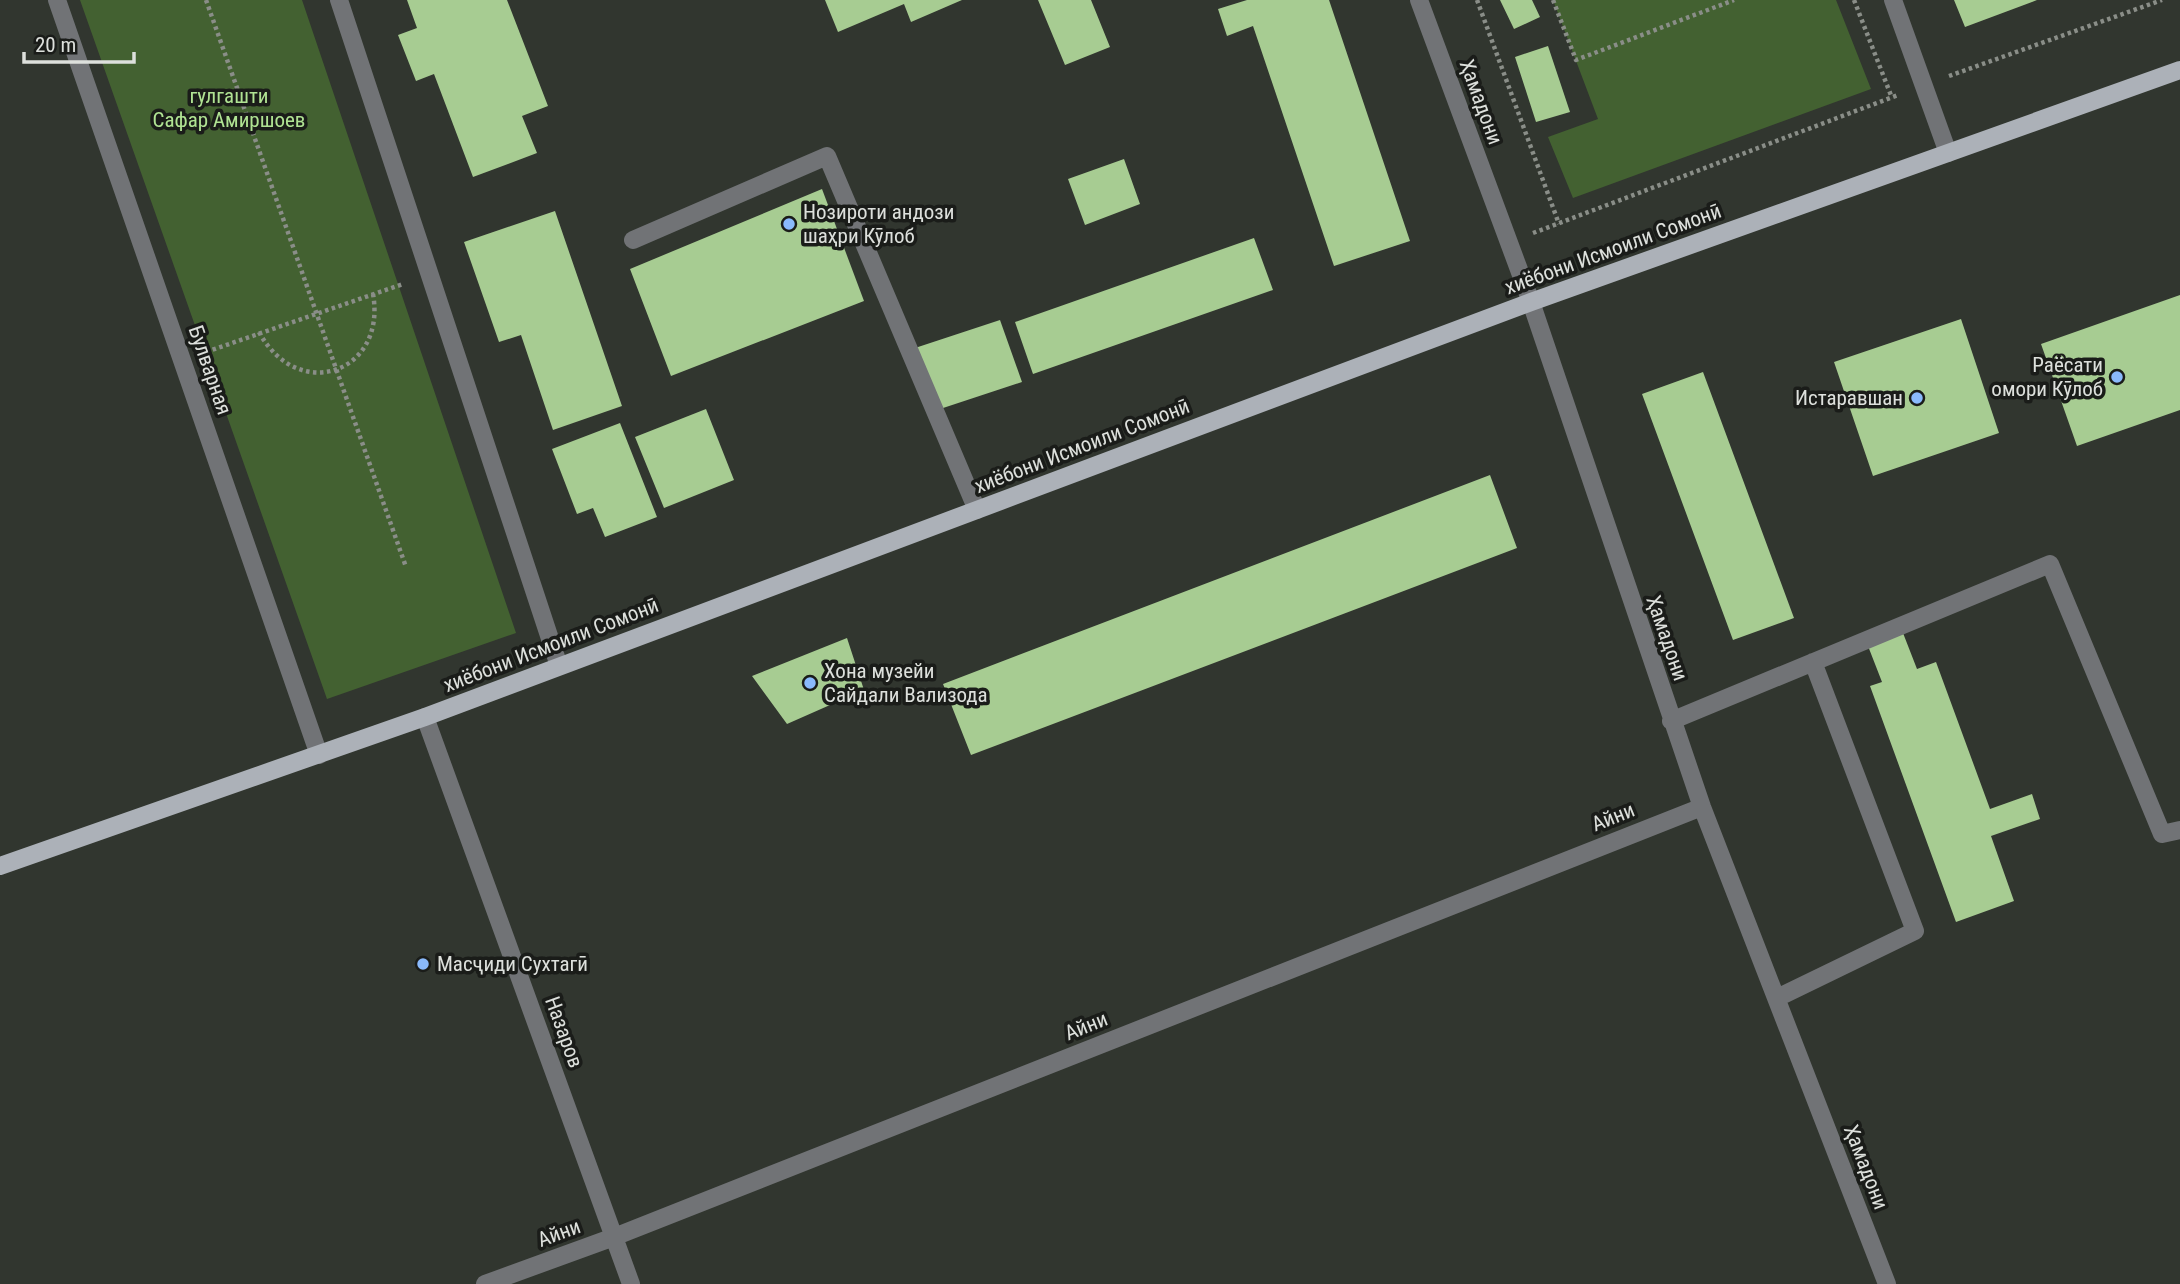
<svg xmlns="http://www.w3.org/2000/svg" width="2180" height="1284" viewBox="0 0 2180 1284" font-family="'Roboto Condensed',sans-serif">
  <rect width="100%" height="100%" fill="#31362f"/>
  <path fill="#436131" d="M80 0H302L516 633 327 699Z
    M1553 0H1836L1871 89 1573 198 1548 137 1598 119Z"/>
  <path fill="#a7cc92" d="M407 0H507L548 106 522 116 537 153 473 177 434 74 416 81 398 35 417 28Z
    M825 0H962L911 22 904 4 838 32Z
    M1038 0H1091L1110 47 1065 65Z
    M1247 0H1329L1410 241 1334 266 1253 26 1227 36 1218 9Z
    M1500 0H1532L1540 17 1514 29Z
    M1954 0H2037L1965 27Z
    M1548 46 1570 112 1536 122 1515 57Z
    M1124 159 1140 204 1085 225 1068 179Z
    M822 189 864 301 671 376 630 269Z
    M555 211 622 406 553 430 521 335 499 342 464 242Z
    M1254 238 1273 290 1033 374 1015 322Z
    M2180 295V410L2077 446 2041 344Z
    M1961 319 1999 433 1873 476 1834 362Z
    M1000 320 1022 382 937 410 915 348Z
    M1703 372 1794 618 1733 640 1642 394Z
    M706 409 734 480 664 508 635 437Z
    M620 423 657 517 605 537 593 508 577 514 552 449Z
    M1490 475 1517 548 971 755 943 684Z
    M1903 633 1917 669 1936 662 1990 809 2032 794 2040 819 1991 836 2014 901 1956 922 1870 686 1882 682 1868 646Z
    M847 638 864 690 787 724 752 676Z"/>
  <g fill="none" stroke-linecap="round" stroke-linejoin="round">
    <path stroke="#8a8e88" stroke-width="4.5" stroke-dasharray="3.5 3.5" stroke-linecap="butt" d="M206 0 406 567
      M1477 0 1559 224
      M1553 0 1576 60 1734 0
      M1854 0 1892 98
      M1949 76 2162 0
      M1533 233 1898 95
      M259 332C298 404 387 373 373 294
      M206 352 403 284"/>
    <path stroke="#717376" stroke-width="18" d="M57 0 319 755
      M339 0 559 666
      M1419 0 1531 302 1702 807 1887 1284
      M1893 0 1948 153
      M633 240 827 156 977 510
      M425 717 631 1284
      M1671 721 2050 564 2162 834 2180 830
      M1777 998 1915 931 1813 662
      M485 1284 614 1237 1702 807"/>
    <path stroke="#acb1b8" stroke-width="18" d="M0 866 425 717 1531 302 2180 70"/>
  </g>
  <g fill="#8abafc" stroke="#1a1c19" stroke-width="2.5">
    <circle cx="789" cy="224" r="7"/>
    <circle cx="2117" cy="377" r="7"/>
    <circle cx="1917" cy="398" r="7"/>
    <circle cx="810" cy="683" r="7"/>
    <circle cx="423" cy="964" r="7"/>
  </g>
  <g text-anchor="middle" stroke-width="7" stroke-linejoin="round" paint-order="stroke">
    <g font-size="21" fill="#b0e393" stroke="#1a1c19">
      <text x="229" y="103">гулгашти<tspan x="229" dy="24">Сафар Амиршоев</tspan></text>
    </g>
    <g font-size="21" fill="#dde0dc" stroke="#1a1c19">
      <text transform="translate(1481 102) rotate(70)" y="7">Ҳамадони</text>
      <text transform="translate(1613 249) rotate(-20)" y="7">хиёбони Исмоили Сомонӣ</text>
      <text transform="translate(210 370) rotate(71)" y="7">Булварная</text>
      <text transform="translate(1082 446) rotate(-21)" y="7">хиёбони Исмоили Сомонӣ</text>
      <text transform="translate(1667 638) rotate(71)" y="7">Ҳамадони</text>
      <text transform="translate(551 645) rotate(-21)" y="7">хиёбони Исмоили Сомонӣ</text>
      <text transform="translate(1613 817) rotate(-22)" y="7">Айни</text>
      <text transform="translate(1086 1026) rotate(-22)" y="7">Айни</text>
      <text transform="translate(564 1032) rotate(70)" y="7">Назаров</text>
      <text transform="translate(1866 1167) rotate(69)" y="7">Ҳамадони</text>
      <text transform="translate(559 1233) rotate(-20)" y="7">Айни</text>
    </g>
    <g font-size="21" fill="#dde0dc" stroke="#1a1c19" text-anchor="start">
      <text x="803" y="219">Нозироти андози<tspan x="803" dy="24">шаҳри Кӯлоб</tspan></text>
      <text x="2103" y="372" text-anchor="end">Раёсати<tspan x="2103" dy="24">омори Кӯлоб</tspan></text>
      <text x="1903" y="405" text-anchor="end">Истаравшан</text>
      <text x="824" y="678">Хона музейи<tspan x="824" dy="24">Сайдали Вализода</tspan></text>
      <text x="437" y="971">Масҷиди Сухтагӣ</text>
    </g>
  </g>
  <path d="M24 52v10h110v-10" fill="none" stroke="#dde0dc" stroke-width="3.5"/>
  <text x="35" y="52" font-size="21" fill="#dde0dc" stroke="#1a1c19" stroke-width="5" paint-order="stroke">20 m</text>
</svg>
